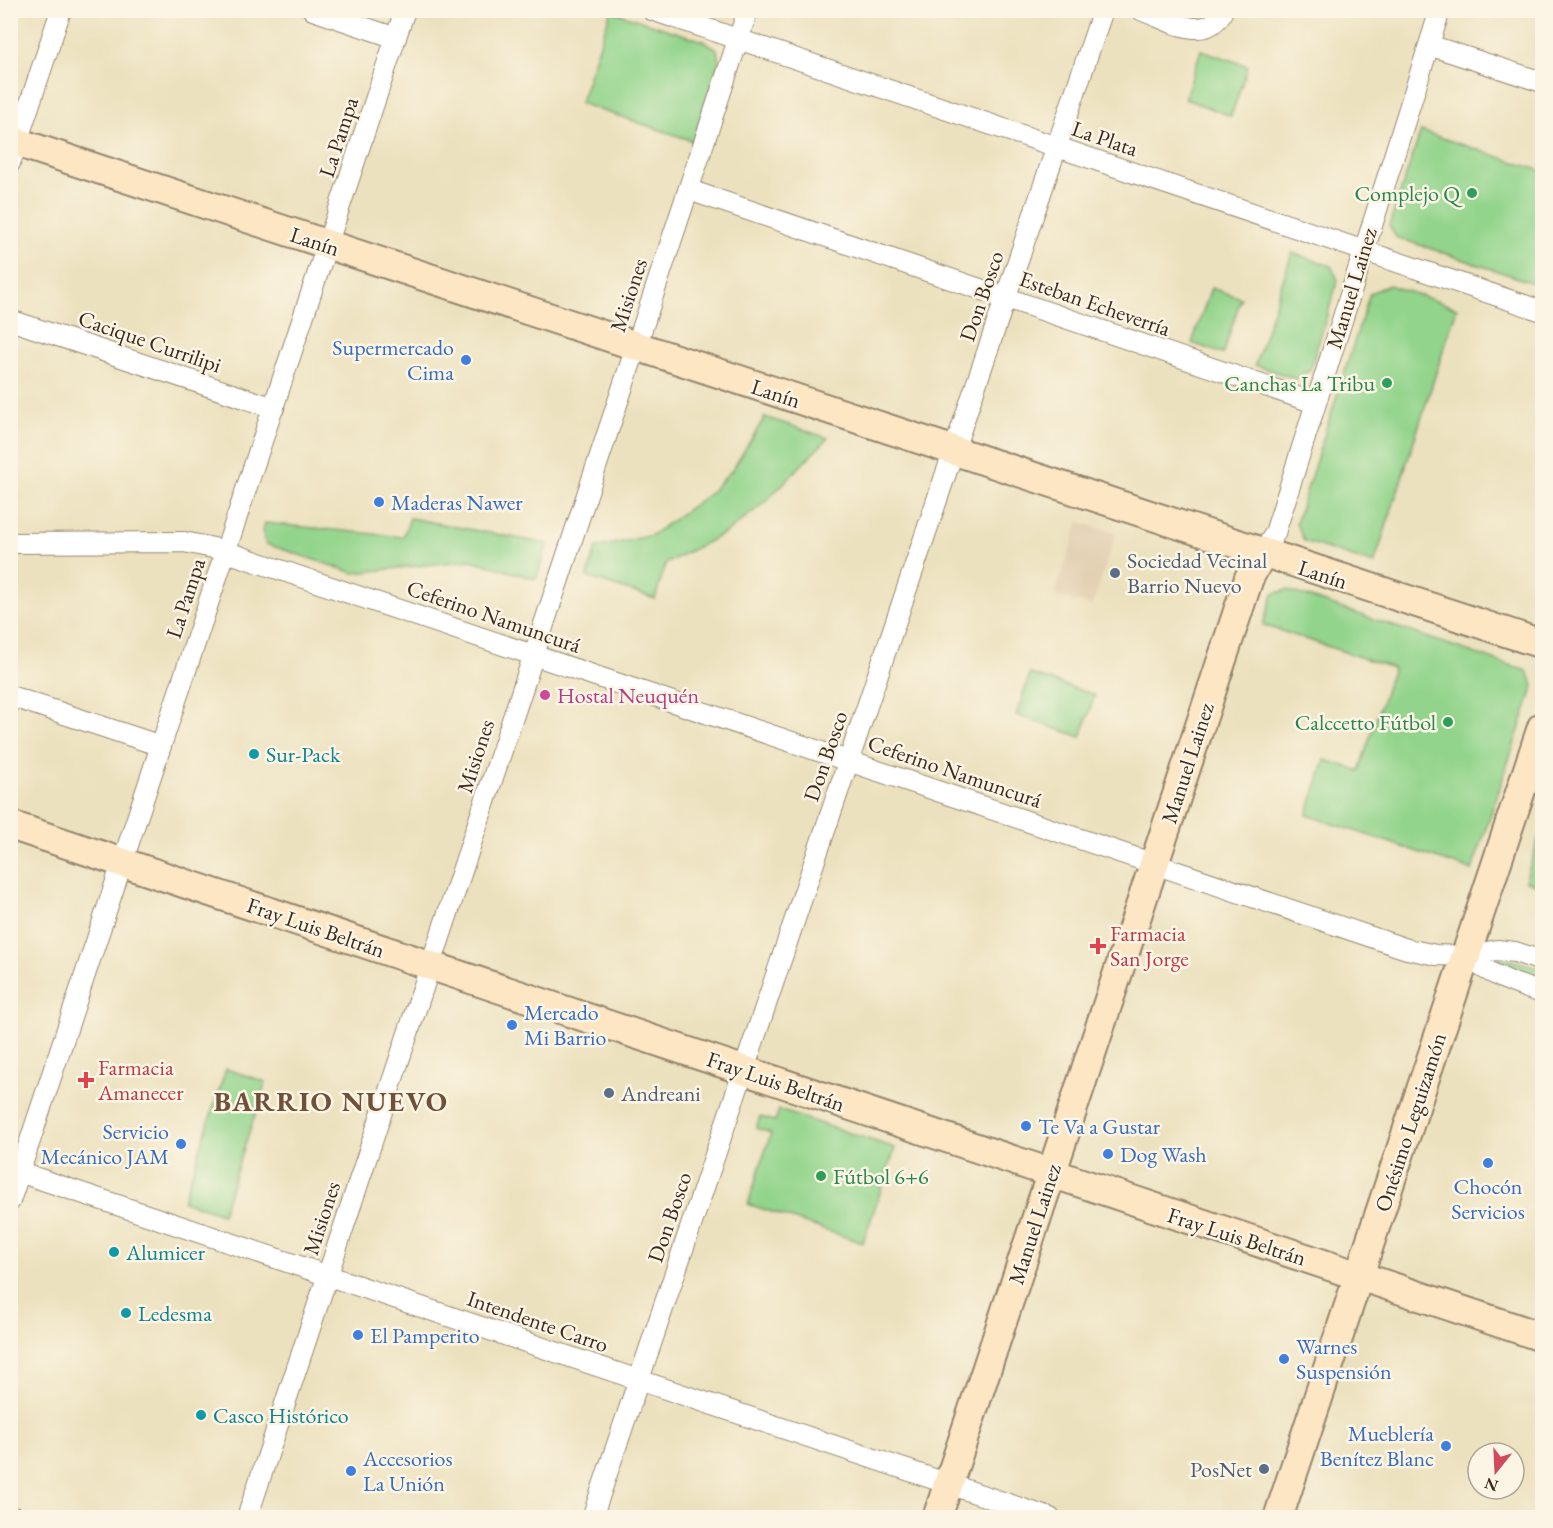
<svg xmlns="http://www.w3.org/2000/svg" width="1553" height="1528" viewBox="0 0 1553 1528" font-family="'EB Garamond',serif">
  <rect width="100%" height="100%" fill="#fcf5e5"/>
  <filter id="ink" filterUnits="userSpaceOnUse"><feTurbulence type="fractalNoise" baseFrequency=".0167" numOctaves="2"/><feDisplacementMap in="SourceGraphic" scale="12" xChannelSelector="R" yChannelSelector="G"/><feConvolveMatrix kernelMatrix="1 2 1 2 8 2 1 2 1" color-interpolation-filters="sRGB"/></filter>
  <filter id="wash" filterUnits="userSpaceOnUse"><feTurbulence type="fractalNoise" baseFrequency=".008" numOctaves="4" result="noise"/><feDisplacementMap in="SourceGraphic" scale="24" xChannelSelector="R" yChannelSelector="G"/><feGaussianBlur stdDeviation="1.35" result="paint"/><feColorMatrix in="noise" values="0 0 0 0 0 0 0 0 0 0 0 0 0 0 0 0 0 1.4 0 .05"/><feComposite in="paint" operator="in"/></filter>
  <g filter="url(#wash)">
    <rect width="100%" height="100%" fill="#ece1be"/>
    <path fill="#e3d1b4" d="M1079 522 1116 533 1092 606 1055 595Z"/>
    <path fill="#92d48b" stroke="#667f54" stroke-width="1.5" d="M611 11 706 42 717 49 719 62 693 141 580 103Z
      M1201 50 1248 66 1231 116 1185 99Z
      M1421 131 1542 171V286L1396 237 1389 226Z
      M1292 253 1331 266 1338 280 1310 370 1296 379 1255 365Z
      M1389 285 1457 308 1374 564 1304 541 1296 523 1370 293Z
      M1211 288 1241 298 1223 354 1192 343Z
      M765 417 828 438 764 503 727 532 666 563 655 599 587 577 596 548 652 535 710 493 733 469Z
      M410 518 548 544 536 579 471 560 354 573 266 544 262 531 265 523 403 537Z
      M1287 590 1527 671 1534 685 1472 870 1307 815 1325 760 1359 771 1393 668 1263 625 1273 594Z
      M1030 674 1095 695 1081 737 1016 715Z
      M1542 829V886L1525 881Z
      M1500 957 1542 968V984L1503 971 1497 966Z
      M226 1069 266 1082 222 1214 183 1201Z
      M779 1110 895 1148 863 1243 748 1204 771 1133 756 1128 760 1117 775 1121Z"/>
  </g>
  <g filter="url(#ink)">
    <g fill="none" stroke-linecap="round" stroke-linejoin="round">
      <defs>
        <path id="street" d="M313 10 396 38
          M652 10 1542 311
          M1141 10C1168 20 1207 45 1223 10
          M1429 45 1542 82
          M10 163 61 10
          M689 190 1315 403
          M10 320 274 408
          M10 543 184 542 218 549 1407 949 1436 955 1466 956 1497 950 1515 952 1542 961
          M1262 554 1275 533 1440 10
          M10 696 161 746
          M1466 956C1490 975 1514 984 1542 993
          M10 1169 1050 1518
          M10 1201 405 10
          M10 1516 16 1518
          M247 1518 748 10
          M592 1518 1103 10"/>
        <path id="secondary" d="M10 140 1542 644
          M10 825 1542 1337
          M937 1518 1249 578 1262 554
          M1278 1518 1542 727"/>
      </defs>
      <use href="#street" stroke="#94866e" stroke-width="22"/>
      <use href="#secondary" stroke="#94866e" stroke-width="32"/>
      <use href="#street" stroke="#fff" stroke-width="20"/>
      <use href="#secondary" stroke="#fce6c4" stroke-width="28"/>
    </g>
  </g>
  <g fill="#2e9e5b" stroke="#fcf5e5" stroke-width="2">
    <circle cx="1472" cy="193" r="6"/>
    <circle cx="1387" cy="383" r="6"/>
    <circle cx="1448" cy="722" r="6"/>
    <circle cx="821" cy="1176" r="6"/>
  </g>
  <g fill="#3f7fe0" stroke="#fcf5e5" stroke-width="2">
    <circle cx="466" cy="360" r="6"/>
    <circle cx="379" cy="502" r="6"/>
    <circle cx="512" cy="1025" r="6"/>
    <circle cx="1026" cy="1126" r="6"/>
    <circle cx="181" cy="1144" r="6"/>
    <circle cx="1108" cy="1154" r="6"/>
    <circle cx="1488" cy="1163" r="6"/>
    <circle cx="358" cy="1335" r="6"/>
    <circle cx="1284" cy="1359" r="6"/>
    <circle cx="1446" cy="1446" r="6"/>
    <circle cx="351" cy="1471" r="6"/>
  </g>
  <g fill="#5c6f8a" stroke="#fcf5e5" stroke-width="2">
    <circle cx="1115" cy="573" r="6"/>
    <circle cx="609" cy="1093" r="6"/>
    <circle cx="1264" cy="1469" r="6"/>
  </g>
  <circle fill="#d1479c" stroke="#fcf5e5" stroke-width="2" cx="545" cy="695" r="6"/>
  <g fill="#0f9aa8" stroke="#fcf5e5" stroke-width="2">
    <circle cx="254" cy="754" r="6"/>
    <circle cx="114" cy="1252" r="6"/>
    <circle cx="126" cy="1313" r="6"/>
    <circle cx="201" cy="1415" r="6"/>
  </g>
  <g fill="#e0444e" stroke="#fcf5e5" stroke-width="2">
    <path d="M1095 937h6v6h6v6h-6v6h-6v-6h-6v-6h6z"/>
    <path d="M83 1071h6v6h6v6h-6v6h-6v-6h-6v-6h6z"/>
  </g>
  <g text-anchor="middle" stroke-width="5" stroke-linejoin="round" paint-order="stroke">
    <g font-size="22" fill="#3b2a1e" stroke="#fcf5e5">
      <text transform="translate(338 137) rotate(-72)" y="8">La Pampa</text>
      <text transform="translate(1105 138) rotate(19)" y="8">La Plata</text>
      <text transform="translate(315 241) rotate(18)" y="8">Lanín</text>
      <text transform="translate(1351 288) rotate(-73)" y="8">Manuel Lainez</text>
      <text transform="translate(628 295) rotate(-72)" y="8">Misiones</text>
      <text transform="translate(981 296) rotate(-71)" y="8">Don Bosco</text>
      <text transform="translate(1095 303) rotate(19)" y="8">Esteban Echeverría</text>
      <text transform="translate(150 341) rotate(19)" y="8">Cacique Currilipi</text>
      <text transform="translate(776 393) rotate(18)" y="8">Lanín</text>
      <text transform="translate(1323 574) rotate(18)" y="8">Lanín</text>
      <text transform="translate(185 598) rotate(-72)" y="8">La Pampa</text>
      <text transform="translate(494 616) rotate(19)" y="8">Ceferino Namuncurá</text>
      <text transform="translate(475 756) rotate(-72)" y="8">Misiones</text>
      <text transform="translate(825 756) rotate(-71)" y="8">Don Bosco</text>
      <text transform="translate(1187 763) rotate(-72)" y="8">Manuel Lainez</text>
      <text transform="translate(955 771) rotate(19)" y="8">Ceferino Namuncurá</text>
      <text transform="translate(316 927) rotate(19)" y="8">Fray Luis Beltrán</text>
      <text transform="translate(776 1081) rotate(19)" y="8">Fray Luis Beltrán</text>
      <text transform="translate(1410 1122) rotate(-72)" y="8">Onésimo Leguizamón</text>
      <text transform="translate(669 1217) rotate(-71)" y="8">Don Bosco</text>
      <text transform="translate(321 1218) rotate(-72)" y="8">Misiones</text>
      <text transform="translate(1034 1224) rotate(-72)" y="8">Manuel Lainez</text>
      <text transform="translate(1237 1236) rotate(18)" y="8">Fray Luis Beltrán</text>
      <text transform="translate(538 1321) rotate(19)" y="8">Intendente Carro</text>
    </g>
    <g font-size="22" fill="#27864d" stroke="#fcf5e5" text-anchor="end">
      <text x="1460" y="201">Complejo Q</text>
      <text x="1375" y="391">Canchas La Tribu</text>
      <text x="1436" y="730">Calccetto Fútbol</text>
      <text x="833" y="1184" text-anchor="start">Fútbol 6+6</text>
    </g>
    <g font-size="22" fill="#366cbe" stroke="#fcf5e5" text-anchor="start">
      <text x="454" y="355" text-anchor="end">Supermercado<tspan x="454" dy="25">Cima</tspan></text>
      <text x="391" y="510">Maderas Nawer</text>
      <text x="524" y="1020">Mercado<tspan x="524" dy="25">Mi Barrio</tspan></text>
      <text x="1038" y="1134">Te Va a Gustar</text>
      <text x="169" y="1139" text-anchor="end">Servicio<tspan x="169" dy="25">Mecánico JAM</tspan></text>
      <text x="1120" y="1162">Dog Wash</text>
      <text x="1488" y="1194" text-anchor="middle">Chocón<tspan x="1488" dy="25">Servicios</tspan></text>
      <text x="370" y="1343">El Pamperito</text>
      <text x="1296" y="1354">Warnes<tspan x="1296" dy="25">Suspensión</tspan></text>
      <text x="1434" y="1441" text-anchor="end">Mueblería<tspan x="1434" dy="25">Benítez Blanc</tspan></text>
      <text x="363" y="1466">Accesorios<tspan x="363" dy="25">La Unión</tspan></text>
    </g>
    <g font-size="22" fill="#4e5e75" stroke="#fcf5e5" text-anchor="start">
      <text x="1127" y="568">Sociedad Vecinal<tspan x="1127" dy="25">Barrio Nuevo</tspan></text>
      <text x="621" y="1101">Andreani</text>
      <text x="1252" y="1477" text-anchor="end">PosNet</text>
    </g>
    <g font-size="22" fill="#b23c85" stroke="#fcf5e5" text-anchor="start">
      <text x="557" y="703">Hostal Neuquén</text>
    </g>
    <g font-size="22" fill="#0d838f" stroke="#fcf5e5" text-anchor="start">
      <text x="266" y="762">Sur-Pack</text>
      <text x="126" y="1260">Alumicer</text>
      <text x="138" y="1321">Ledesma</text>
      <text x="213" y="1423">Casco Histórico</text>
    </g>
    <g font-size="22" fill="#be3a42" stroke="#fcf5e5" text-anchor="start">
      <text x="1110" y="941">Farmacia<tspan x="1110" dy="25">San Jorge</tspan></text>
      <text x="98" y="1075">Farmacia<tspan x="98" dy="25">Amanecer</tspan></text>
    </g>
    <g font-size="28" font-weight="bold" letter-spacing="1.5" fill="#6f513a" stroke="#fcf5e5">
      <text x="331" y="1111">BARRIO NUEVO</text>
    </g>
  </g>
  <rect width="1553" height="1528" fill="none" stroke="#fcf5e5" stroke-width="36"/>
  <g transform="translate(1496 1471) rotate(198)"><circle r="28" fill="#fcf5e5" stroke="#afa495" stroke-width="1.5"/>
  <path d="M0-4.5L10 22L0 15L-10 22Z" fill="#d1495b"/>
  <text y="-9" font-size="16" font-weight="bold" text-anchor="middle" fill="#3b2a1e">N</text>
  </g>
</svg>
